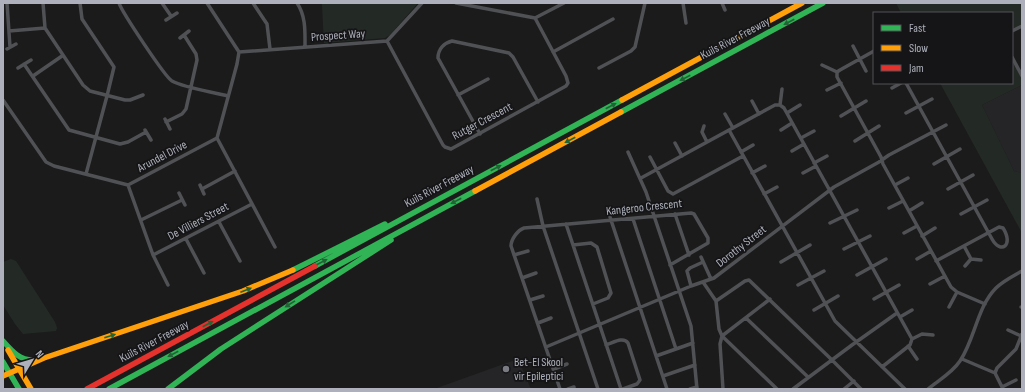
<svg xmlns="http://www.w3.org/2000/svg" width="1025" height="392" viewBox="0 0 1025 392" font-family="'Sofia Sans Condensed',sans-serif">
  <rect width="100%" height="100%" fill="#1b1b1b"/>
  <path fill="#252527" d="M1022 85V173H1021L1014 171 982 105Z
    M518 359 531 389H434Z"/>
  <path fill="#232a25" d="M321 3H418L390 35 385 38 324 43 322 5Z
    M896 3H1022V24L1012 29V13H901Z
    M1012 60 1022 79V85L982 105 1014 171 1022 173V233L940 83H1012Z
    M11 259 16 261 55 322 57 328 56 331 23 334 15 324 3 305V262Z"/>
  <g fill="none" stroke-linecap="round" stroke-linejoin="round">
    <path stroke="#505154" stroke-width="3.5" d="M7 3 10 47
      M43 3 45 28 83 85 90 91 125 100H130L143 95
      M80 3 82 19 114 67 107 96 86 174
      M119 3C122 12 165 77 172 81 185 88 213 92 228 96
      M162 3 171 16
      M253 3 267 24 270 49
      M297 3C306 16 305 32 305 47
      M456 3 535 18 564 3
      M683 3 686 23
      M722 3 725 10
      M166 20 177 13
      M9 31 45 28
      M1012 31 1022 26
      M180 38 189 31
      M387 41 443 145 445 147 451 149 566 86 568 83 566 76 535 18
      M853 46 866 71
      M7 49 16 44
      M239 52 387 41 422 3
      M553 52 613 19
      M1012 57 1022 76
      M24 64 69 130 120 144 128 142 146 132
      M822 65 837 72V77L881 157 883 164 951 287 957 292 985 304
      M18 68 31 60
      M599 68 631 51 635 47 645 3
      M837 72 840 70 874 51
      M33 76 62 56
      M906 83C935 135 963 187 992 239 1001 255 1014 245 1003 228L999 227 936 261
      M892 88 901 83
      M782 89 780 105 784 108 912 339 910 345 882 367
      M827 90 841 83
      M458 95 488 79
      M3 100 46 162 54 166 128 185 217 138 237 64 239 52 207 3
      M752 101 759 114
      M787 113 800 105
      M906 113 932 99
      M725 114 733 128
      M841 116 866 101
      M165 119 170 129
      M166 122 182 114 186 109 197 60 196 54 184 35
      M704 126 702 132 707 142
      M145 130 151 140
      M729 130 835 321 905 389
      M781 130 792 123
      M480 134 438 58C438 49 444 43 452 41L509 53 513 57 538 102
      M217 138 275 247
      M801 138 814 131
      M855 141 879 126
      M675 143 682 156
      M792 151 804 144
      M628 152 646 192 691 326 697 389
      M741 152 753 145
      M650 157 668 191 673 194 743 156
      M814 163 827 156
      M934 164 960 149
      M752 173 765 166
      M803 173 816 166
      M641 178 775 105H780
      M128 185 153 255 252 204
      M200 185 204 194
      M895 185 908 178
      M202 189 235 171
      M948 189 973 175
      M179 193 185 205
      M764 194 777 187
      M537 199 543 226 598 389
      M889 208 903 201
      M608 211 667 389
      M909 211 922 203
      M675 214 689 255
      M961 214 987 200
      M633 219 676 349
      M141 220 182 200
      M219 222 240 261
      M830 223 857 210
      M566 224 621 389
      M904 233 917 226
      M922 236 935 228
      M186 239 204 273
      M573 245 591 243 597 247 611 293 608 298 593 304
      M964 246 971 259 981 260
      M844 249 870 236
      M153 255 168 285
      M514 255 528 251
      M701 257 711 279
      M917 259 931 251
      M781 262 810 245
      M965 266 971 259
      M857 275 886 259
      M522 278 536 273
      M703 282 716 301
      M930 284 945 276
      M798 285 824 271
      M691 286 687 271 690 268 703 262
      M770 299 722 336 777 389
      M874 299 899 285
      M530 300 543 296
      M949 307 957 292
      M1021 307H1022
      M814 310 838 296
      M900 317 912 310
      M746 318 808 377
      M538 323 551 318
      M1008 330 1021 336
      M912 339 922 334 933 335
      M606 345C613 343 623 336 628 343L640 380 637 384 623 389
      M908 346 917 359
      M546 347 691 286 714 278 834 187 879 162 889 155 946 125
      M656 356 693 343
      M962 359 995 373 1003 389
      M554 369 567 364
      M995 373 997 368 1016 349 1022 334
      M663 376 695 365
      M1002 387 1016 380
      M560 389 511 246C511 239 518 230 524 228L691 213 694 214 708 238V243L670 265
      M568 389 574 387
      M690 389 697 387
      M723 389 720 344 722 336 719 329 716 301 745 281 749 280 832 360 861 389
      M793 389 852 345 897 313
      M844 389 854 381
      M928 389C939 380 952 373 960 361 975 339 977 307 996 288 1003 281 1013 276 1022 271"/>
    <path stroke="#30b455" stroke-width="5.5" d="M621 112 823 3
      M315 266 622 100
      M293 270 385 224
      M3 341C12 351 19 360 33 360
      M3 362 19 389
      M109 389 475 191
      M168 389 221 349 391 240"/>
    <path stroke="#ff9f0a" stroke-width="5.5" d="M622 100 802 3
      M475 191 621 112
      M8 350 31 389
      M3 376 44 358 243 291 293 270"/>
    <path stroke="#e5322d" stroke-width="5.5" d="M87 389 315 266"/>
  </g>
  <defs><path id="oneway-solid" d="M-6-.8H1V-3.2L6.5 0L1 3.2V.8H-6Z"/></defs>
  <g fill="#226436">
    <use href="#oneway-solid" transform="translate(789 22) rotate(152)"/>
    <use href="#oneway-solid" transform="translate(685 78) rotate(152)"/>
    <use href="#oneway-solid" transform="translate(611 106) rotate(-28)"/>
    <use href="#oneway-solid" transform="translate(570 140) rotate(152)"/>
    <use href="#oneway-solid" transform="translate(496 168) rotate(-28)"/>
    <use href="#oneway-solid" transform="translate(456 201) rotate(152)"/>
    <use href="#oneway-solid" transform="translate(322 262) rotate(-28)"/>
    <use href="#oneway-solid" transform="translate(246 290) rotate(-21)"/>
    <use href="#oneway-solid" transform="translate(290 304) rotate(148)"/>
    <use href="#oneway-solid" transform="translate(208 324) rotate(-28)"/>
    <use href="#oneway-solid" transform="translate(110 336) rotate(-18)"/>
    <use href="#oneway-solid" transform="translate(173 354) rotate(152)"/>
  </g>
  <circle fill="#7b7c83" stroke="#151517" stroke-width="1.5" cx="506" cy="369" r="4"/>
  <g text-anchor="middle" stroke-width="3.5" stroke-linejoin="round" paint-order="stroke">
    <g font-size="12" fill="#aeb1bb" stroke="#151517">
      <text transform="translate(338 35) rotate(-4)" y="4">Prospect Way</text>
      <text transform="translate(735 38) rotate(-28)" y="4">Kuils River Freeway</text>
      <text transform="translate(482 121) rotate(-28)" y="4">Rutger Crescent</text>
      <text transform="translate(162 156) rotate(-28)" y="4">Arundel Drive</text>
      <text transform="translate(439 186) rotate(-28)" y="4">Kuils River Freeway</text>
      <text transform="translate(644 207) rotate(-6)" y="4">Kangeroo Crescent</text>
      <text transform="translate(198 221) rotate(-28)" y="4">De Villiers Street</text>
      <text transform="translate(741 246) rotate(-38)" y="4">Dorothy Street</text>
      <text transform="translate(154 341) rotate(-28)" y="4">Kuils River Freeway</text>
    </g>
    <g font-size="12" fill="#aeb1bb" stroke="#151517" text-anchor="start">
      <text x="514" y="366">Bet-El Skool<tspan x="514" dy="14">vir Epileptici</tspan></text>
    </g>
  </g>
  <rect width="1025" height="392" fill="none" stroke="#aeb1bb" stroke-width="8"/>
  <rect x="873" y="12" width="140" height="72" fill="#151517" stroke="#525359"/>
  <rect x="881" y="25" width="20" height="6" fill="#30b455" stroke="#525359"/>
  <text x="909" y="32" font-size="12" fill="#aeb1bb">Fast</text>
  <rect x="881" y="45" width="20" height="6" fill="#ff9f0a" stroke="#525359"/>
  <text x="909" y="52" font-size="12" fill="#aeb1bb">Slow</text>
  <rect x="881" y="65" width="20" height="6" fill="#e5322d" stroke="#525359"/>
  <text x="909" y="72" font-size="12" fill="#aeb1bb">Jam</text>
  <g transform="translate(32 360) rotate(52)" stroke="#151517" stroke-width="3" paint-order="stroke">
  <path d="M0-3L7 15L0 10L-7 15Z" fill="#aeb1bb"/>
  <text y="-6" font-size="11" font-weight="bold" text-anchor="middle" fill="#aeb1bb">N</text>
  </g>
</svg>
